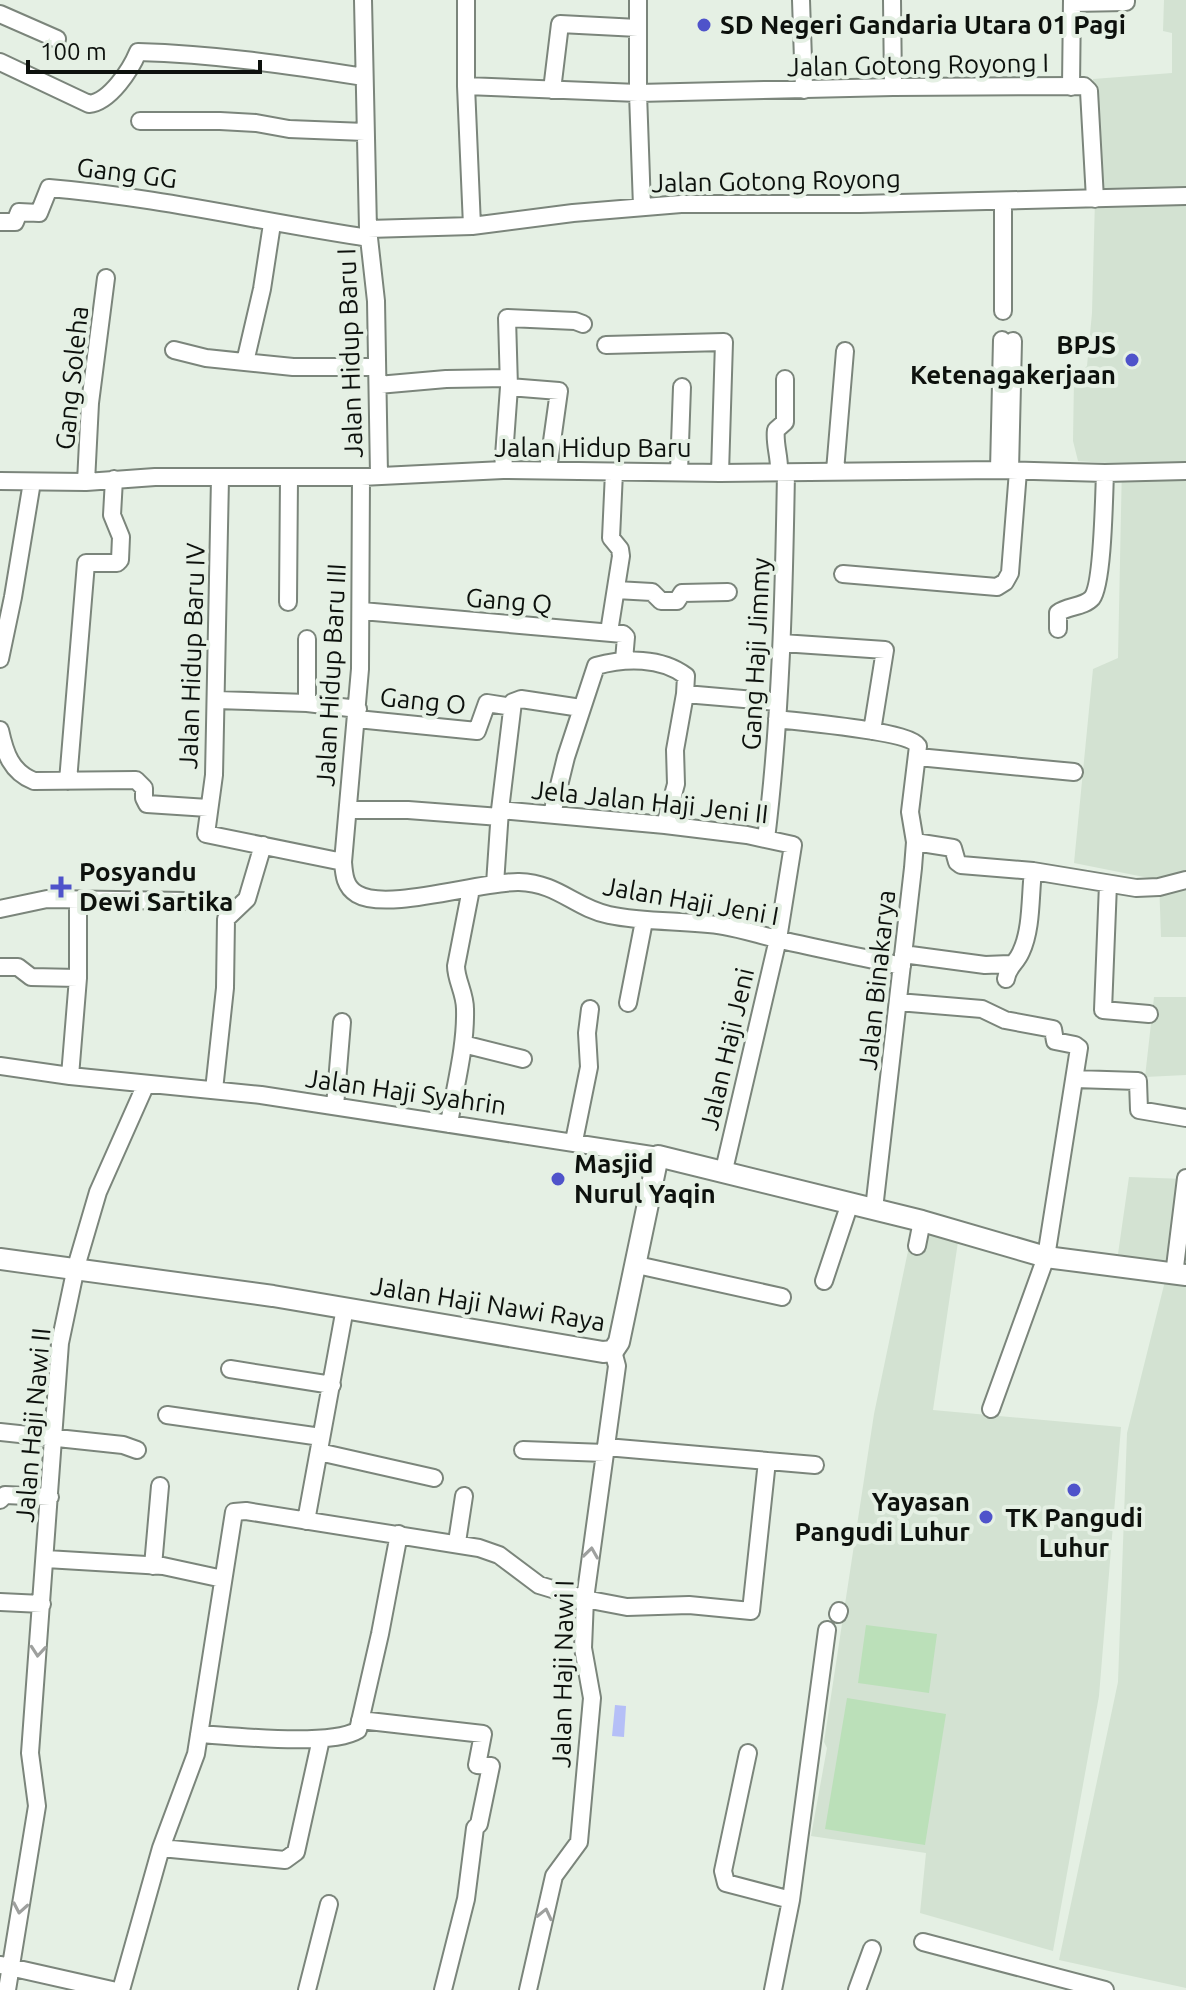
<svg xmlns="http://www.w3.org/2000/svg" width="1186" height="1990" viewBox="0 0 1186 1990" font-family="Ubuntu,sans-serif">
  <rect width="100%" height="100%" fill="#e5f0e4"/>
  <path fill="#d3e2d2" d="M1164 0H1186V937H1161L1159 880 1074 863 1093 669 1118 658 1122 464 1078 461 1073 441 1074 378 1087 366 1092 313 1095 199 1093 79 1172 73V33L1163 31Z
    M1154 997H1186V1075L1145 1077Z
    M1129 1177 1186 1179V1988L1059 1960 1118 1682 1127 1433 1168 1269 1118 1254Z
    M913 1227 959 1235 933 1410 1121 1427 1099 1696 1053 1951 920 1913 926 1853 811 1836 827 1748 824 1742 874 1414Z"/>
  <path fill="#bbe0b9" d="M866 1625 937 1634 929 1693 858 1683Z
    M847 1698 946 1714 925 1845 825 1829Z"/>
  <path fill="#b5bff7" d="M615 1705 626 1706 624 1737 612 1736Z"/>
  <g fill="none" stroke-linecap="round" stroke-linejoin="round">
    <defs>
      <path id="minor" d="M363 0 368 229 376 301 379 475
        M466 0V86L472 226
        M638 0V93L642 207
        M801 0 804 90
        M892 0 893 87
        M1072 3 1126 2V0
        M0 14 57 39
        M0 62 89 104C110 102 131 69 138 52 214 54 289 65 364 77
        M466 86 638 93 893 87 1084 86 1089 91 1095 199
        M1071 87 1072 0
        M552 90 560 24 638 28
        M140 121H220L256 123 289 129 365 132
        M0 222H15L19 212 39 213 49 188C157 197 262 222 369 238
        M368 229 472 226 573 213 681 204H860L1186 196
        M1003 311V201
        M606 345 724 342 720 473
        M174 350 206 358 293 367H377
        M245 362 262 289 272 224
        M378 385 446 379 508 378
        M509 387 559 391 548 470
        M503 470 509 387 507 318 575 321 583 324
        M999 470 1002 340
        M1010 470 1013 341
        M835 471 845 351
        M679 472 682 387
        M779 472C780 458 774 443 776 430L785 422V379
        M361 477 360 669 343 862C344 875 345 887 357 894 387 912 481 881 519 882 558 883 575 908 609 915 647 923 686 920 724 926 742 929 760 935 777 939 819 949 861 957 902 966
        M220 478 214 775 206 834 343 862
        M0 481 86 482 155 477H361L503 470 720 473 999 470 1105 473 1186 471
        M86 482 90 403 106 278
        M843 574 997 587 1005 582 1010 573 1018 471
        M616 590 652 592 661 601H677L682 593 728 592
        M288 602 289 478
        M362 611 623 634 626 637 624 660
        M1058 629V613C1067 606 1084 607 1092 598 1103 584 1104 495 1105 473
        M609 632 621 556 620 549 611 538 614 472
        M307 639V703
        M782 643 885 650 872 731
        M0 659 13 597 32 482
        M216 700 307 703 358 709
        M357 719 477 731 487 703 512 707
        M777 719C801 722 909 731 918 746L910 812 915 842 913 868 874 1209
        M0 730C5 753 11 772 34 781L136 780 144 788V798L147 804 208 808
        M918 757 1074 772
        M68 781 86 563H117L120 560 121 537 112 515 114 479
        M348 810H408L500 817
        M500 810 665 825 747 835 793 845 778 939 724 1170
        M552 814 566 757 596 666C625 658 661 657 686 676L685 694 778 702
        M665 825 676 784 675 750 685 694
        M766 839C781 717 784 594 786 472
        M915 842 953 848 957 862 961 865 1033 871 1136 888 1159 887 1186 880
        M495 884 500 810 513 702 521 699 581 708
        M1108 884 1103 1010 1149 1014
        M0 909 47 899 186 901
        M903 954 985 965 1010 964
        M0 967H18L31 977 78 978
        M1006 979C1008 966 1016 964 1021 952 1032 929 1030 896 1033 871
        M898 1002 982 1009 1005 1020 1053 1029 1055 1041 1075 1045 1079 1048 1046 1257 991 1409
        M628 1003 644 921
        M463 1044 523 1059
        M0 1066 70 1076 261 1095 658 1156
        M70 1076 78 978V900
        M1075 1079 1138 1081 1139 1110 1186 1118
        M214 1090 225 988 226 919 247 899 263 845
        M335 1106 342 1022
        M449 1124C455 1086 466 1047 465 1009 465 993 456 980 456 966L471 889
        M574 1141 589 1067 587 1033 590 1009
        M917 1246 922 1221
        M637 1265 782 1297
        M1174 1275 1186 1178
        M824 1281 850 1203
        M230 1369 332 1385
        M167 1415 321 1437
        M0 1432 123 1445 137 1450
        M606 1447 815 1465
        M523 1450 605 1453
        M319 1452 434 1478
        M0 1500 5 1495 50 1497
        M306 1521 345 1308
        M457 1542 464 1496
        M46 1559 163 1566 223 1579
        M153 1566 160 1486
        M0 1602 42 1604
        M838 1614 839 1611
        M360 1720 483 1734 477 1765 491 1766 479 1824 475 1828 466 1899 443 1990
        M199 1734C234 1736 331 1747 358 1730L380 1634 399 1534
        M748 1753 723 1871 726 1883 791 1900
        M161 1848 285 1860 296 1852 321 1739
        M923 1942 1105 1990
        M1 1965 112 1990
        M7 1990 37 1806 30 1753 60 1343 76 1267 98 1192 146 1084
        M121 1990 161 1848 196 1754 234 1512 246 1511 479 1548 499 1555 539 1585 585 1599 627 1607 689 1605 751 1611 767 1461
        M307 1990 329 1904
        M528 1990 554 1876 579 1842 592 1698 583 1648 585 1599 617 1366 613 1351
        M773 1990 791 1900 827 1630
        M857 1990 872 1949"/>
      <path id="tertiary" d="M0 1259 273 1296 603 1352 613 1351 619 1342 658 1156 922 1221 1046 1257 1186 1275"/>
    </defs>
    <use href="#minor" stroke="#7b857b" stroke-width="20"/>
    <use href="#tertiary" stroke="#7b857b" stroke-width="24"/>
    <use href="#minor" stroke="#fff" stroke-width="16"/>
    <use href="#tertiary" stroke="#fff" stroke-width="20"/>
  </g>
  <defs><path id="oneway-chevron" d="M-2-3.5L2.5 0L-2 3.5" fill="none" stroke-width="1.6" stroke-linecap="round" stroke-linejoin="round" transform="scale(2)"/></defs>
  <g stroke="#9ea09e">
    <use href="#oneway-chevron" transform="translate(591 1553) rotate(-82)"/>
    <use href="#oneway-chevron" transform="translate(38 1651) rotate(95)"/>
    <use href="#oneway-chevron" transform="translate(20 1908) rotate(100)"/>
    <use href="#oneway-chevron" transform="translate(545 1914) rotate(-77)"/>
  </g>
  <g fill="#4f53ca" stroke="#e5f0e4" stroke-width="3">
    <circle cx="704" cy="25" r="8"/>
    <circle cx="1132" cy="360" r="8"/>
    <path d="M57 875h8v8h8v8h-8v8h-8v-8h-8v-8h8z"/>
    <circle cx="558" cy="1179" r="8"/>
    <circle cx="1074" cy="1490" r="8"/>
    <circle cx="986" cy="1517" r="8"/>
  </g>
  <g text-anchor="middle" stroke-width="8" stroke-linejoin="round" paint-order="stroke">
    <g font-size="26" font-weight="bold" fill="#0d110d" stroke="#e5f0e4" text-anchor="start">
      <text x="720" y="34">SD Negeri Gandaria Utara 01 Pagi</text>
      <text x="1116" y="354" text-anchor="end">BPJS<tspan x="1116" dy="30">Ketenagakerjaan</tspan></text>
      <text x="79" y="881">Posyandu<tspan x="79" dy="30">Dewi Sartika</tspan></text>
      <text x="574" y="1173">Masjid<tspan x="574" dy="30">Nurul Yaqin</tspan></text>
      <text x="970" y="1511" text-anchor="end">Yayasan<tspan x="970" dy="30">Pangudi Luhur</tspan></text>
      <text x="1074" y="1527" text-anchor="middle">TK Pangudi<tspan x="1074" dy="30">Luhur</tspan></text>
    </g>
    <g font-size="26" fill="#0d110d" stroke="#e5f0e4">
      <text transform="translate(918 65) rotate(-1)" y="9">Jalan Gotong Royong I</text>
      <text transform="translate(127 173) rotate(7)" y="9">Gang GG</text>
      <text transform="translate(776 181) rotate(-1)" y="9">Jalan Gotong Royong</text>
      <text transform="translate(350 353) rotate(-92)" y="9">Jalan Hidup Baru I</text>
      <text transform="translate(72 378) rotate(-84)" y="9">Gang Soleha</text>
      <text x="593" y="457">Jalan Hidup Baru</text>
      <text transform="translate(509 601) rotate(5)" y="9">Gang Q</text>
      <text transform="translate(756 654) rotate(-87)" y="9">Gang Haji Jimmy</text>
      <text transform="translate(192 656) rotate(-88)" y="9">Jalan Hidup Baru IV</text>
      <text transform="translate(331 675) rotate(-87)" y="9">Jalan Hidup Baru III</text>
      <text transform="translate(423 701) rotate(6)" y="9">Gang O</text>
      <text transform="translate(650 802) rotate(6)" y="9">Jela Jalan Haji Jeni II</text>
      <text transform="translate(691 901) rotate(10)" y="9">Jalan Haji Jeni I</text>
      <text transform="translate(877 980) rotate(-84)" y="9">Jalan Binakarya</text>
      <text transform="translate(727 1049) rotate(-77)" y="9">Jalan Haji Jeni</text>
      <text transform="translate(406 1092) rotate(8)" y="9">Jalan Haji Syahrin</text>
      <text transform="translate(488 1304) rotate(9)" y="9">Jalan Haji Nawi Raya</text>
      <text transform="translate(33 1425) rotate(-85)" y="9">Jalan Haji Nawi II</text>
      <text transform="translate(563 1674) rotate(-89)" y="9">Jalan Haji Nawi I</text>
    </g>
  </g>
  <path d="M28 60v12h232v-12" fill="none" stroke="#0d110d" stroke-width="4"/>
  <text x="40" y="60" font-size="24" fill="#0d110d" stroke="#e5f0e4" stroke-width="6" paint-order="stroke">100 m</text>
</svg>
